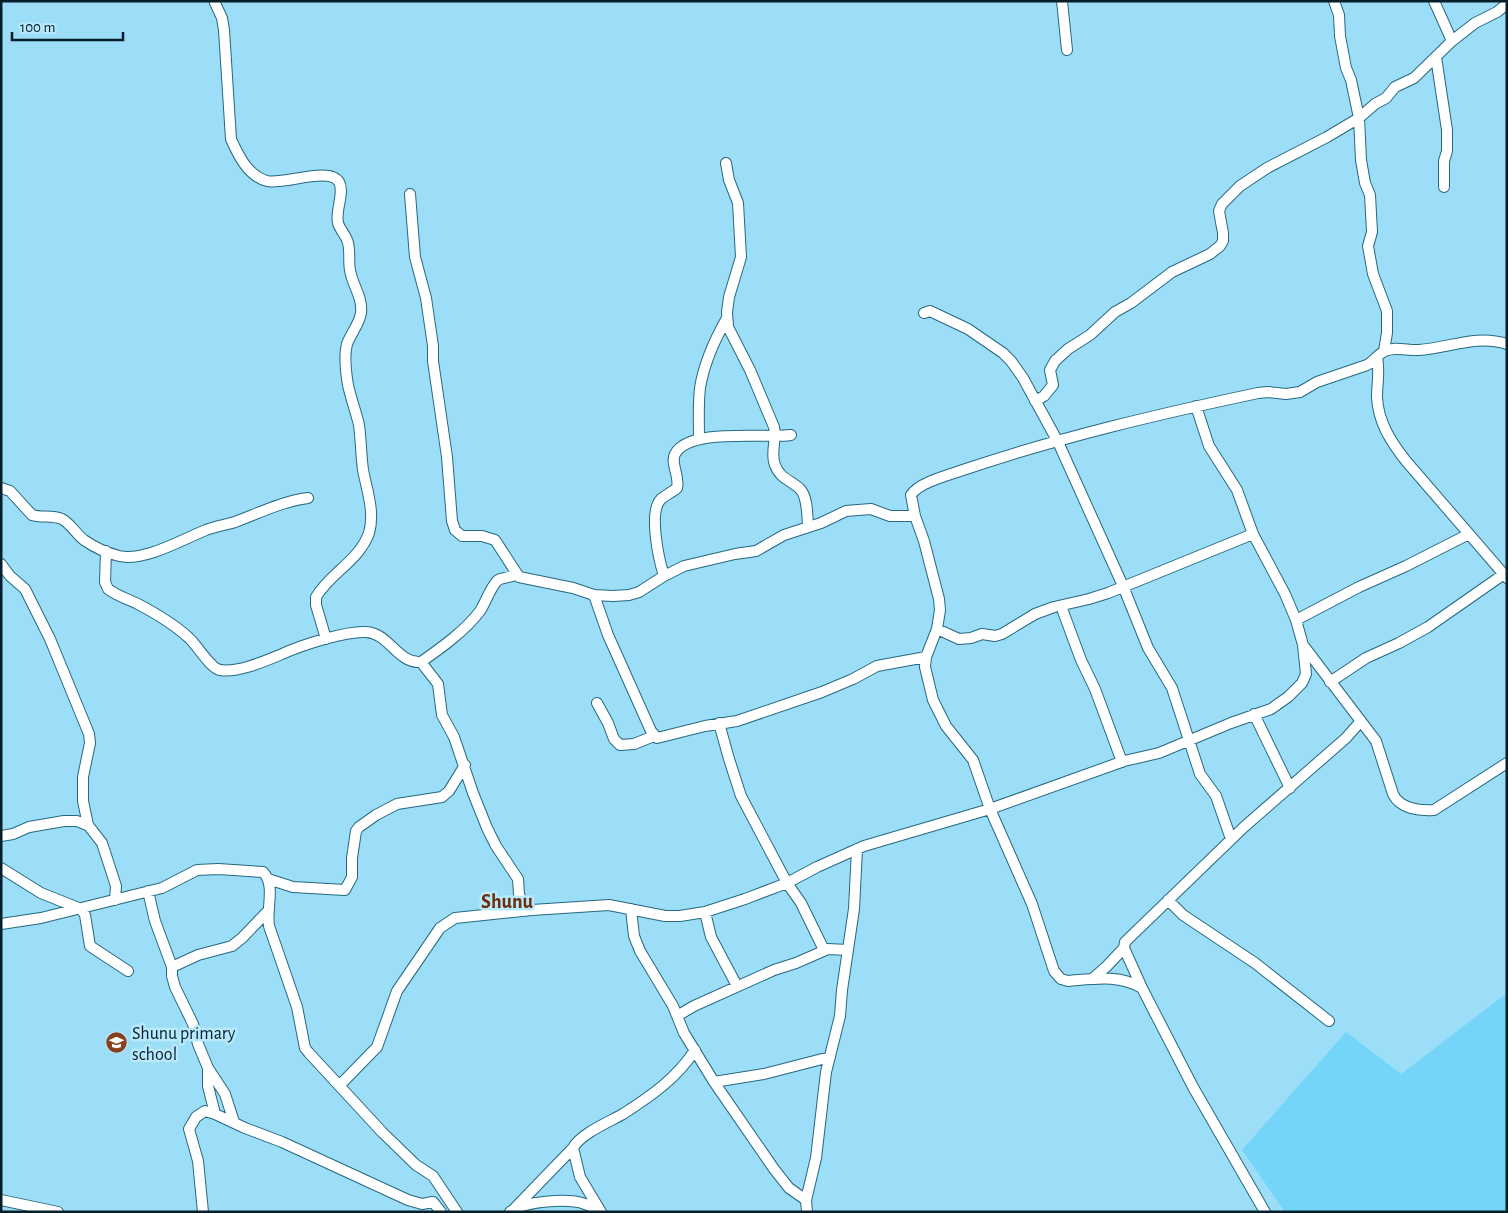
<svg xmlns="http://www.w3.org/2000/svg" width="1508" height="1213" viewBox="0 0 1508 1213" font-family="'Alegreya Sans',sans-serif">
  <rect width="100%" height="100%" fill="#9cdef8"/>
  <path fill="#74d5f9" d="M1507 993V1212H1285L1242 1150 1346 1032 1401 1074Z"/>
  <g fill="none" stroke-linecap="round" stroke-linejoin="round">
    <defs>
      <path id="minor" d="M1062 1 1067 50
        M1334 1 1339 15 1340 36 1346 68 1351 80 1359 118 1361 160 1365 183 1370 195 1372 232 1368 246 1373 274 1387 311V333L1384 351
        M1434 1 1452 41
        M215 3 222 18 224 30 231 139C238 155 248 176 267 181 283 185 330 166 339 182 345 193 335 210 338 223 340 230 345 234 347 240 351 248 348 260 350 270 352 285 363 297 361 313 359 325 351 333 347 344 344 355 346 373 348 385 351 399 356 412 359 425 361 440 361 455 363 470 367 491 375 512 369 533 359 561 330 573 316 597V605L326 639
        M1436 57 1447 130V151L1444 161V187
        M726 163 729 180 738 203 741 257 729 297 727 312 728 327 750 370 774 427C777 440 770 453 775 465 780 479 791 480 800 489 808 497 807 515 808 526
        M410 194 415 257 426 298 433 346V361L447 457 452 521 455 530 462 536H482L495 540 519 577 573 588 594 595 613 596 629 595 639 592 664 576 684 566 735 554 756 551 784 535 821 523 846 511 871 509 890 516H915
        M924 313 930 311 968 329 1003 353 1011 361 1023 378 1058 442 1123 586 1148 648 1172 688 1200 774 1216 796 1231 839
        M1377 358C1380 371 1377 384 1377 397 1378 422 1391 442 1406 461L1507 578
        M1035 401 1044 396 1053 385 1050 370 1055 361 1068 349 1090 335 1115 312 1131 303 1172 272 1210 254 1220 246 1223 241V233L1219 211 1222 204 1240 186 1267 168 1327 137 1359 118 1375 104 1386 98 1395 87 1414 78 1452 41 1475 23 1497 12 1507 4
        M1196 406 1209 446 1237 490 1253 534 1285 594 1296 620 1303 645 1376 741 1393 794C1400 809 1420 811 1434 810L1507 763
        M699 439C699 422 698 405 700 388 704 363 715 339 727 318
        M1 488 10 491 32 515C41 518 52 515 62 519 71 524 76 534 84 540 94 547 107 553 119 556 144 562 183 539 206 530 215 526 226 525 235 522 259 513 283 501 308 498
        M106 551 105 582 108 589C117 596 128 599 138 604 155 613 175 625 189 638 197 645 210 668 220 670 238 673 265 661 282 654 302 645 345 631 366 632 389 633 398 664 421 662 441 648 465 631 480 611 486 602 489 590 497 581L500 579 517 575
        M1 564 10 576 25 589 50 639 89 734 90 743 83 777V801L88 825 102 843 116 886 115 900
        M664 576C659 560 648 512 661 499 666 495 672 492 677 488 680 476 670 463 675 454 689 427 766 439 791 435
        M594 595 608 635 651 731 657 738 705 726 737 721 822 692 853 679 877 666 926 657
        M1061 606 1081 660 1095 689 1122 762
        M1296 620 1359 587 1406 566 1469 534
        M937 629 959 639 971 638 982 634 995 636 1002 634 1035 614 1054 607 1089 599 1108 593 1253 534
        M421 662 438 684 442 715 454 737 473 793 487 828 496 846 518 879 519 894 522 902 532 910
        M1330 682 1366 658 1399 643 1428 627 1504 574
        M597 703 608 723 614 739 620 745 634 744 654 736
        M1254 714 1290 788
        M719 723 729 759 741 796 787 883 801 903 824 950
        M1 836 13 834 29 827 64 821H77L89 826
        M1 868 41 893 81 909 85 915 90 946 128 971
        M268 879 293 887 345 890 352 877V858L356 831 359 827 376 815 397 804 442 797 449 791 465 765
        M148 891 155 921 172 967V976L175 987 193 1024 198 1044 208 1068 225 1094 234 1122
        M1168 900 1183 915 1255 963 1329 1021
        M631 909 634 936 640 951 673 1006 684 1033 714 1082 774 1169 789 1188 806 1200
        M705 912 711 937 737 986
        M1 924 41 918 162 888 197 870 218 869 263 872C276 885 266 909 269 926L297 1007 305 1048 309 1053 382 1132 416 1165 433 1176 457 1212
        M172 967 198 955 232 946 242 938 267 912
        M1092 979 1106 967 1124 948
        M1142 988 1124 948 1125 942 1244 827 1346 738 1361 721
        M677 1016 694 1006 774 970 796 963 828 949 848 950
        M208 1068V1086L215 1114
        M714 1082 764 1074 830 1057
        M340 1085 377 1047 397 991 440 928 455 918 532 910 609 905 665 916H680L705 912 745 899 787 883 817 867 864 846 990 809 1124 761 1159 753 1231 723 1271 709 1288 697 1302 683 1306 674 1303 645
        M1 1200 58 1212
        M515 1208 573 1148
        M203 1212 198 1161 189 1129 196 1117 205 1111 215 1114 245 1128 282 1142 408 1200 422 1204 433 1202 441 1212
        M510 1212C524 1201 568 1198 585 1204 590 1205 595 1209 599 1212
        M601 1212 580 1177 573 1148C580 1134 609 1122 623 1114 651 1096 677 1078 695 1050
        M807 1212 806 1200 816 1158 826 1072 840 1016 842 990 854 909 857 849
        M1265 1212 1193 1087 1142 988C1119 974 1093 979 1068 981L1061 979 1054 971 1032 904 990 809 973 760 946 726 933 700 925 667 926 657 937 629 940 610 939 599 924 541 915 516 911 495C919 482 952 474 966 469 1061 437 1159 414 1258 393L1268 392 1286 394 1300 392 1317 382 1367 365C1373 362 1378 354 1385 351 1395 346 1409 351 1419 350 1449 348 1476 334 1507 344"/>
    </defs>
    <use href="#minor" stroke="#25687f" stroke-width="12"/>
    <use href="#minor" stroke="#fff" stroke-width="10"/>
  </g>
  <defs>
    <symbol id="school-disc" viewBox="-11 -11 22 22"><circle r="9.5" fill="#88411e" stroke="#b8e9fc"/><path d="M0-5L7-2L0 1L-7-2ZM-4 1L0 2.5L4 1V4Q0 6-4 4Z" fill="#fff"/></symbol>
  </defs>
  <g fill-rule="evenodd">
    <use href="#school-disc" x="104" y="1030" width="25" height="25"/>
  </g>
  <g text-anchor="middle" stroke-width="5" stroke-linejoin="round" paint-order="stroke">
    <g font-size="18" fill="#041f29" stroke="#b8e9fc" text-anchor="start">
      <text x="132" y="1039">Shunu primary<tspan x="132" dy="21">school</tspan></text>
    </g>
    <g font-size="20" font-weight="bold" fill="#6d2e0c" stroke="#b8e9fc">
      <text x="507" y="908">Shunu</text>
    </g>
  </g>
  <rect width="1508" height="1213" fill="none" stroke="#041f29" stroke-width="5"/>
  <path d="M12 32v8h111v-8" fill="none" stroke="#041f29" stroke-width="2.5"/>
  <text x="20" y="32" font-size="15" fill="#041f29" stroke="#b8e9fc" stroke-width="4" paint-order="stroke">100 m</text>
</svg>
